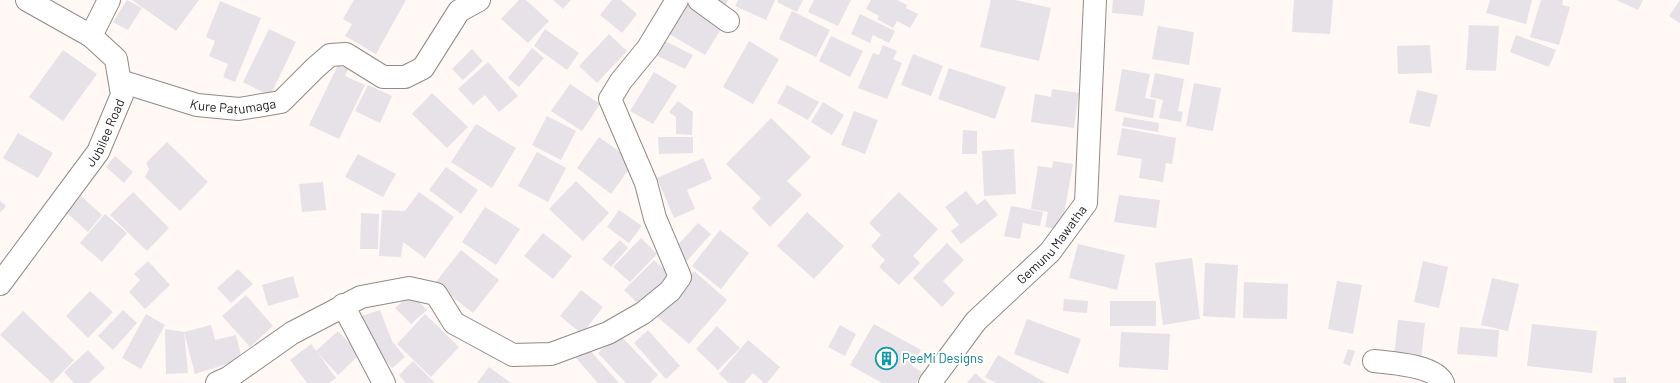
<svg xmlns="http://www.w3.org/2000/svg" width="1680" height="383" viewBox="0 0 1680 383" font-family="Barlow,sans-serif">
  <rect width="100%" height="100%" fill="#fff8f4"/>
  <path fill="#e7e1e8" d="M127 0 142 8 128 30 113 22Z
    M132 0H199L176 31Z
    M354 0H406L376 54 345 36 352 24 343 19Z
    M519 0H526L549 21 528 43 501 19Z
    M553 0H571L563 9Z
    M612 0H621L637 14 622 33 600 15Z
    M714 0H728L724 7Z
    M738 0H775L766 20 735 6Z
    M778 0H803L797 12 777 2Z
    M814 0H851L838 26 808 12Z
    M871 0H897L907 5 906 8 918 14 910 28 897 21 893 28 877 19 879 16 866 9Z
    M991 0H1015L1051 8 1039 61 980 47Z
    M1113 0H1145L1143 16 1112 13Z
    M1294 0H1333L1330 34 1292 32Z
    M1490 0H1532L1526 24 1486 13Z
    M1541 0H1563L1562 5 1570 7 1559 45 1530 37Z
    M1616 0H1643L1638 10Z
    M1680 0V23L1669 16Z
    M220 1 261 18 235 82 223 77 228 64 209 56 215 41 206 37Z
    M682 2 722 27 705 55 664 31Z
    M792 11 830 30 816 57 779 39Z
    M860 14 895 31 889 43 873 35 870 43 851 34Z
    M1469 25 1499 26 1496 71 1466 70Z
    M1158 26 1194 32 1189 65 1152 59Z
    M269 29 296 42 270 96 243 82Z
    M545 29 579 53 567 70 534 46Z
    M609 34 627 51 597 83 579 66Z
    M1516 35 1556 50 1549 67 1510 52Z
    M831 36 863 51 850 77 819 61Z
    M665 41 693 55 685 69 658 56Z
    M749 41 779 59 753 104 723 87Z
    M883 45 897 51 893 59 902 63 887 99 858 88 873 53 879 55Z
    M1430 45 1432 73 1398 74 1397 46Z
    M532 48 544 58 519 87 508 78Z
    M472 49 483 61 463 80 452 69Z
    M63 50 97 74 63 121 29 97Z
    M913 54 943 66 931 96 901 85Z
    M488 62 518 96 499 112 485 95 473 105 458 89Z
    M338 65 348 69 345 76 365 85 339 139 309 125Z
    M949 68 1006 87 995 119 938 99Z
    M1122 69 1150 74 1145 98 1156 100 1153 118 1115 111Z
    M654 72 677 86 653 124 630 111Z
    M1155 73 1184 79 1178 111 1183 112 1181 122 1159 118 1163 100 1150 97Z
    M1194 83 1221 88 1213 131 1186 126Z
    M570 84 600 104 582 131 551 111Z
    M368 85 392 96 380 123 355 111Z
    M787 85 819 102 808 120 777 103Z
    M1052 89 1079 93 1074 128 1031 122 1035 94 1051 97Z
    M1417 90 1438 95 1430 127 1409 123Z
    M432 93 468 127 447 148 412 114Z
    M678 101 693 112 692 135 676 134V117L669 112Z
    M823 102 844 115 832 135 811 122Z
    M854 111 878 120 865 154 841 145Z
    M547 116 576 131 561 160 532 145Z
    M1124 117 1159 123 1158 132 1122 126Z
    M771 118 811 157 787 181 802 195 770 227 752 208 761 198 726 164Z
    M476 124 516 148 492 188 451 162Z
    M1122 128 1176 138 1172 164 1166 163 1163 182 1139 178 1142 159 1117 155Z
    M963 130 977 131V154H962Z
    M18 133 53 153 38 178 3 158Z
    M599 137 634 162 611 194 577 168Z
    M658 137H693V153L659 154Z
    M167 142 208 182 180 211 145 177 149 169 146 163Z
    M1014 149 1016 194 984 196 982 151Z
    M537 152 566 168 548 202 518 186Z
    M358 154 396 174 383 197 345 177Z
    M115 156 133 172 124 183 106 167Z
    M703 158 712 179 687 190 695 209 674 218 657 178Z
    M1053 161 1073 164 1061 230 1045 227 1048 212 1031 209 1038 166 1052 168Z
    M446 167 478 190 461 214 429 190Z
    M576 181 609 213 583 241 549 209Z
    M323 182 326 210 302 212 299 184Z
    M966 191 977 205 985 199 998 215 961 244 951 231 959 225 945 207Z
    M133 192 169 228 147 251 110 215Z
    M419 192 454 217 425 258 403 242 401 257 379 256 382 210 405 211Z
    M899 192 938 229 913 256 920 263 899 285 879 267 885 260 871 246 881 235 869 223Z
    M1119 195 1160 200 1156 228 1114 222Z
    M81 196 102 215 88 232 67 213Z
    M0 201 6 206 0 213Z
    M1011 206 1043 212 1040 226 1023 223 1020 239 1004 236Z
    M485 207 520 229 496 265 462 242Z
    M619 210 642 226 629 243 607 227Z
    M807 212 844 246 814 279 777 246Z
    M361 213 379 214 378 249H360Z
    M105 214 127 233 102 262 80 243Z
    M698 223 711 234 687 261 674 249Z
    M720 230 749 253 721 289 692 266Z
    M543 233 572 256 553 279 524 256Z
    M641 238 657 254 630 282 613 267Z
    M620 240 628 248 611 267 602 259Z
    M947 243 964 260 943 281 955 293 942 307 913 278Z
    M1078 244 1125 255 1117 290 1069 278Z
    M461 250 499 280 473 313 435 283Z
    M1192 258 1200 319 1163 325 1155 263Z
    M654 260 672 277 642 308 624 290Z
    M148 261 170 285 145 309 129 292 140 280 134 274Z
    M1423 261 1448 267 1439 308 1414 302Z
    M1205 263 1238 265 1235 318 1203 316Z
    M238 269 253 284 231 303 217 288Z
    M694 271 727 300 689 344 655 315Z
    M293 276 299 297 268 306 262 285Z
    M1492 278 1519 284 1508 331 1481 325Z
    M1337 281 1362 285 1353 334 1328 329Z
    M1244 282 1288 284 1287 319 1243 318Z
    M581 290 603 307 582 334 560 316Z
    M90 291 113 312 88 338 66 316Z
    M411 294 427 310 411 324 395 308Z
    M246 295 273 326 250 347 222 316Z
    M1064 299 1088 301 1087 313 1063 311Z
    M1110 301H1156V326H1110Z
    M123 310 137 323 113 350 98 336Z
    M380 310 392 341 405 357 392 368 369 342 359 317Z
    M23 311 74 360 52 383 0 335Z
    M146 314 165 325 141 369 122 358Z
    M425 314 459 347 431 377 397 344Z
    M1027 319 1081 339 1068 374 1014 354Z
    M1398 320 1425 323 1421 360 1394 357Z
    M874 324 921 350 912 366 922 372 916 383H882L850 365Z
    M1532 324 1597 331 1592 373 1527 366Z
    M211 325 215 340 236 335 242 359 195 374 184 332Z
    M840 325 856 334 845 356 828 347Z
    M717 326 740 348 718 370 696 349Z
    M1460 327 1499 330 1497 357 1457 354Z
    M165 329 184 332 188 373 166 374Z
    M648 330 680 366 666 379 634 343Z
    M338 331 360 354 338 375 317 352 336 378 329 383H307L290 360 311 344 316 351Z
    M1121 332 1170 334 1168 370 1119 367Z
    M618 333 658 375 650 383H626L598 353Z
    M748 340 780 367 767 383H764L753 373 744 383H729L719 374Z
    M587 347 619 383H598L575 357Z
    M1348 349 1355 351 1350 366 1343 363Z
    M88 350 105 368 89 383H74L64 372Z
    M998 355 1046 383H996L985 377Z
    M413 361 435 383H406L399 375Z
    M489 367 511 383H477Z
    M975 373 987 383H967Z
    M1626 377V383H1614L1613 378Z"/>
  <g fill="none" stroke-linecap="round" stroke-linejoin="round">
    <defs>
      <g id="street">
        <path d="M699 0 728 21"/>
        <path d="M91 36 109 0"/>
        <path id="s1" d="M120 81 197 105 239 109 281 102 315 68 330 55 346 54 383 77H405L423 68 459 11 479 0"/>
        <path id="s2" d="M0 284 98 152 122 95 116 59 91 36 27 0"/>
        <path d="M343 305 384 383"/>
        <path d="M1374 361C1391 363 1435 365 1443 383"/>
        <path d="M217 383 228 378 292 333 361 297 409 288 436 294 454 323 513 355 551 354 608 333 643 313 670 291 680 277 655 218 646 183 610 99 621 81 648 48 677 0"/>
        <path id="s3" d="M930 383 976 321 1050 252 1086 203 1095 0"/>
      </g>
    </defs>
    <use href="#street" stroke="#918a85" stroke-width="24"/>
    <use href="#street" stroke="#fff" stroke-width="22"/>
  </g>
  <defs>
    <symbol id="building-ring" viewBox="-11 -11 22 22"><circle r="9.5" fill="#fff" stroke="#0f9aa8" stroke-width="1.5"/><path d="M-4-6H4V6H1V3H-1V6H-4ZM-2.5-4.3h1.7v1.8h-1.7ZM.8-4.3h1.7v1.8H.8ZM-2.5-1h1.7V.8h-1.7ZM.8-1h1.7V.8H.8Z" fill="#0f9aa8"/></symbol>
  </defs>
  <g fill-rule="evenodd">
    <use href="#building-ring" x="874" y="346" width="25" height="25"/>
  </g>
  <g text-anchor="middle" stroke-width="4" stroke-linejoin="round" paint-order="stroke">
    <g font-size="13" fill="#1c1a18" stroke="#fff">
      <text dy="5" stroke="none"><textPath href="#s1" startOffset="117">Kure Patumaga</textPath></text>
      <text dy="5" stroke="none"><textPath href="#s2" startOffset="185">Jubilee Road</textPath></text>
      <text dy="5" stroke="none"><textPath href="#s3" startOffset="185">Gemunu Mawatha</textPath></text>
    </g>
    <g font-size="13" fill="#0d838f" stroke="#fff" text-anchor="start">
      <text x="902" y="363">PeeMi Designs</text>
    </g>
  </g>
</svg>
